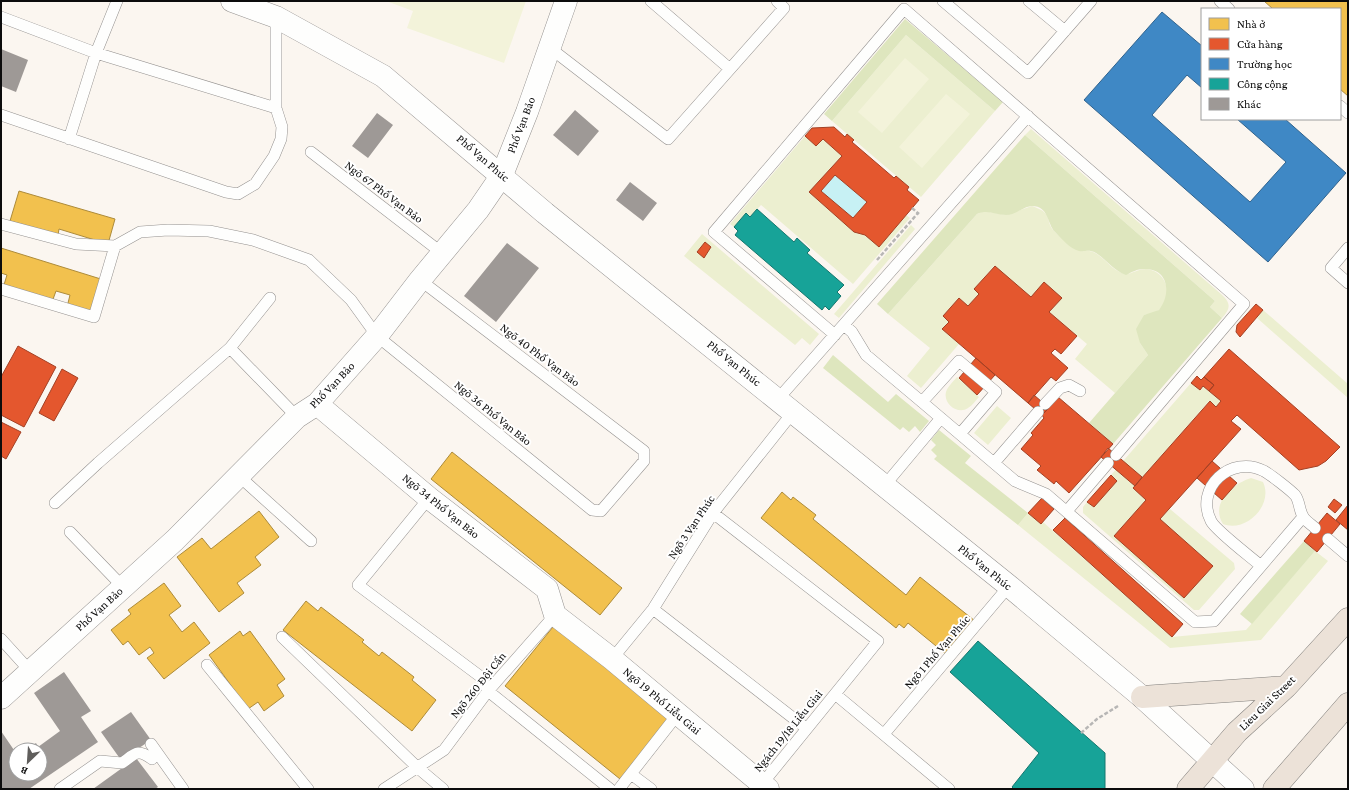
<svg xmlns="http://www.w3.org/2000/svg" width="1349" height="790" viewBox="0 0 1349 790" font-family="'Crimson Pro',serif">
  <rect width="100%" height="100%" fill="#fbf6f0"/>
  <path fill="#ecefd0" d="M906 35 995 111 921 197 832 121Z
    M1031 129 1221 294C1231 303 1231 308 1222 318L1210 307 1215 301 1025 135Z
    M805 136 816 146 823 139 842 156 809 192 854 232 865 235 906 215 910 218 853 284 761 205 750 217 746 213 734 227 730 224Z
    M1032 206C1055 214 1044 220 1054 231 1061 239 1072 245 1080 251 1100 247 1106 267 1122 273 1131 277 1141 264 1154 271 1169 278 1172 300 1159 310 1155 313 1149 314 1144 315L1140 343 1148 355 1115 393 1075 359 1087 344 1049 312 1062 298 1031 297 994 266 974 289 979 294 968 306 959 298 943 316 949 322 942 329 959 344 921 388 907 376 930 348 888 314 977 214 984 211 1006 215Z
    M911 225 915 229 839 318 834 314Z
    M702 234 819 334 810 345 802 338 795 345 684 256Z
    M1263 310 1348 384V398L1257 318Z
    M957 377 979 397C976 400 973 405 968 408 958 415 943 404 946 392 948 386 953 382 957 377Z
    M1191 383 1200 390 1203 386 1221 401 1216 407 1209 401 1133 488 1146 500 1114 536 1213 566 1160 519 1170 509 1234 563 1235 569 1199 610H1194L1083 513V507L1087 502 1094 507 1117 481 1111 475Z
    M997 406 1011 418 988 445 974 433Z
    M1251 478 1263 482C1274 505 1246 533 1223 524 1210 504 1232 484 1251 478Z
    M1028 513 1041 524 1043 522 1172 637 1246 630 1315 551 1328 561 1261 640 1170 648 1018 525Z"/>
  <path fill="#dee6be" d="M905 19 1003 102 995 111 906 35 832 121 824 114Z
    M1025 135 1215 301 1210 307 1222 318 1113 444 1089 423 1148 355 1140 343 1136 329 1144 315 1159 310C1172 293 1168 268 1144 269 1137 269 1132 272 1126 275 1114 271 1107 260 1096 253 1088 249 1086 252 1079 251 1070 249 1061 238 1055 232 1047 224 1049 206 1032 206 1024 206 1016 215 1006 215 995 215 988 209 977 214L888 314 877 304Z
    M833 355 888 402 896 394 929 421 920 432 915 426 909 432 903 427 900 430 823 368Z
    M939 430 971 456 965 463 1028 513 1018 525 934 459 937 456 931 450 936 445 931 440Z
    M1304 541 1315 551 1252 624 1240 614Z"/>
  <path fill="#f3f3da" d="M386 1H526L504 63 407 28 413 11Z
    M905 58 929 79 882 133 858 112Z
    M946 94 970 114 922 168 899 147Z"/>
  <path fill="#c7f1f4" d="M835 175 867 202 853 218 821 191Z"/>
  <path fill="#f2c14e" stroke="#ad8b3a" d="M1264 1H1348V96L1340 89V9H1273Z
    M19 191 115 219 108 244 59 229 58 235 10 221Z
    M1 248 104 280 93 315 67 307 70 295 56 291 52 302 3 288 7 275 1 273Z
    M452 452 622 588 600 615 431 479Z
    M782 492 791 500 793 497 816 515 813 519 906 595 920 577 975 621 947 655 908 623 904 628 899 624 896 628 761 518Z
    M259 511 279 537 255 557 261 565 237 583 244 593 219 612 177 557 202 538 211 549Z
    M164 583 181 606 169 615 182 632 194 622 210 643 164 679 147 658 154 653 150 647 139 655 128 641 123 645 111 630 131 614 128 610Z
    M306 601 318 611 321 607 364 640 362 642 379 656 382 652 414 677 412 680 436 700 412 731 283 630Z
    M557 622 672 715 620 779 505 686Z
    M240 631 243 636 250 631 285 679 277 685 284 696 264 711 258 702 248 709 209 655Z"/>
  <path fill="#e4572e" stroke="#a34024" fill-rule="evenodd" d="M834 127 845 137 847 134 854 140 852 142 894 178 896 176 909 187 907 190 919 200 879 247 865 235 854 232 809 192 842 156 823 139 816 146 805 136 812 128ZM835 175 867 202 853 218 821 191Z
    M705 242 711 247 704 258 697 252Z
    M995 266 1031 297 1044 282 1062 298 1049 312 1077 336 1061 354 1055 349 1051 353 1068 368 1056 381 1051 377 1028 403 942 329 949 322 943 316 959 298 968 306 979 294 974 289Z
    M1256 304 1263 310 1240 337 1236 332 1237 325Z
    M18 346 56 367 24 427 1 415V377Z
    M1229 349 1340 447 1326 461 1318 466 1299 470 1237 415 1231 421 1241 429 1160 519 1213 566 1184 598 1114 536 1146 500 1133 488 1210 401 1216 407 1221 401 1209 391 1214 385 1204 377Z
    M976 358 995 375 977 395 959 378Z
    M62 369 78 378 54 421 39 413Z
    M1197 376 1201 380 1204 377 1214 385 1209 391 1203 386 1200 390 1191 383Z
    M1034 395 1049 408 1042 415 1028 403Z
    M1058 397 1113 444 1069 493 1056 481 1054 484 1037 470 1041 466 1021 449 1033 435 1031 433 1044 418 1042 415Z
    M1 422 21 432 6 459 1 456Z
    M1108 448 1142 477 1135 486 1101 457Z
    M1212 461 1237 483 1222 500 1197 478Z
    M1111 475 1117 481 1094 507 1087 502Z
    M1042 498 1054 509 1041 524 1028 513Z
    M1334 499 1342 505 1335 513 1328 507Z
    M1348 505V530L1336 520Z
    M1327 513 1340 524 1317 552 1304 541Z
    M1065 518 1183 624 1172 637 1053 530Z"/>
  <path fill="#3f88c5" stroke="#30638e" d="M1162 12 1202 46V88L1187 75 1152 115 1250 202 1286 162 1237 119H1285L1346 173 1268 262 1084 100Z"/>
  <path fill="#17a398" stroke="#14766e" d="M757 209 794 242 797 238 810 250 807 253 844 285 837 292 841 296 829 310 825 306 822 310 735 235 738 231 734 227 746 213 750 217Z
    M978 641 1105 753V789H1014L1012 787 1039 753 950 672Z"/>
  <path fill="#9e9996" d="M1 49 28 60 16 92 1 86Z
    M575 110 599 131 578 156 553 135Z
    M377 113 393 125 368 158 352 146Z
    M630 182 657 203 643 221 616 200Z
    M507 243 539 268 496 322 464 296Z
    M64 672 91 711 81 717 98 742 29 789H1V731L16 753V774H40V750H26L36 743 38 747 60 731 34 693Z
    M131 712 151 740 121 760 101 732Z
    M136 758 158 787 155 789H93Z"/>
  <g fill="none" stroke-linecap="round" stroke-linejoin="round">
    <defs>
      <path id="service" d="M651 1 730 69
        M943 1 1028 73 1091 1
        M1029 1 1065 31
        M1220 1 1229 9
        M1 17 96 53 276 108
        M550 48 668 139 784 8 777 1
        M1340 106 1348 113
        M1 115 226 192 238 194 255 184 274 156 281 139 282 127 276 108V17
        M69 139 96 53 117 1
        M311 152 442 253
        M1 224 76 244 115 246 140 232 168 230 209 231 253 240 309 260 351 300 377 336 592 510 601 511 644 461V451L420 280
        M1348 248 1331 268 1348 283
        M1 289 94 317 115 246
        M844 325 852 332 866 355 922 402 1015 481 1046 494 1195 622 1214 621 1303 517
        M835 335 714 232 904 9 1244 304 1116 455
        M230 348 297 417
        M778 399 1028 116
        M922 402 959 361 996 392 960 434
        M1045 404 1060 388 1069 385 1080 391
        M994 463 1038 412
        M240 477 311 541
        M885 485 941 418
        M429 498 358 585 481 677 488 691 610 789
        M55 503 98 463 230 348 270 298
        M1067 511 1108 463
        M713 513 878 641 762 784
        M70 532 123 587
        M1328 539 1348 556
        M1261 566C1252 558 1215 530 1211 521 1194 488 1231 454 1264 471 1271 475 1289 489 1295 495 1300 501 1299 512 1304 518 1307 522 1312 525 1315 528
        M653 609 806 728
        M282 637 418 768 443 789
        M1 639 30 671
        M612 659 653 609 713 513 794 411
        M207 665 308 789
        M835 694 949 789
        M884 734 1009 586
        M151 744 183 789
        M631 774 651 789
        M60 789 100 761 122 763C135 754 137 748 152 759
        M384 789 444 750 488 691 555 615
        M619 789 677 715"/>
      <path id="minor" d="M317 404 429 498 547 589 555 615 612 659 768 789
        M1 698 175 540 297 417 317 404 377 336 420 280 478 210 502 175 527 112 566 1"/>
      <path id="tertiary" d="M232 1 276 17 383 76 545 213 1009 586 1142 697 1243 789"/>
      <path id="primary" d="M1142 697 1286 687
        M1188 789 1237 732 1286 687 1348 619
        M1274 789 1348 704"/>
    </defs>
    <use href="#service" stroke="#94918f" stroke-width="12"/>
    <use href="#minor" stroke="#94918f" stroke-width="23"/>
    <use href="#tertiary" stroke="#94918f" stroke-width="23"/>
    <use href="#primary" stroke="#817f7c" stroke-width="23"/>
    <path stroke="#b7b6b5" stroke-width="2.5" stroke-dasharray="4 2" stroke-linecap="butt" d="M912 208 919 214
      M877 260 918 213
      M1081 733 1097 719 1118 706"/>
    <use href="#service" stroke="#fefefd" stroke-width="11"/>
    <use href="#minor" stroke="#fefefd" stroke-width="22"/>
    <use href="#tertiary" stroke="#fefefd" stroke-width="22"/>
    <use href="#primary" stroke="#ece2d8" stroke-width="22"/>
  </g>
  <g text-anchor="middle" stroke-width="4" stroke-linejoin="round" paint-order="stroke">
    <g font-size="12" fill="#0c0c0c" stroke="#fff">
      <text transform="translate(521 125) rotate(-69)" y="4">Phố Vạn Bảo</text>
      <text transform="translate(483 158) rotate(41)" y="4">Phố Vạn Phúc</text>
      <text transform="translate(384 192) rotate(37)" y="4">Ngõ 67 Phố Vạn Bảo</text>
      <text transform="translate(540 355) rotate(37)" y="4">Ngõ 40 Phố Vạn Bảo</text>
      <text transform="translate(734 363) rotate(39)" y="4">Phố Vạn Phúc</text>
      <text transform="translate(332 385) rotate(-46)" y="4">Phố Vạn Bảo</text>
      <text transform="translate(493 413) rotate(39)" y="4">Ngõ 36 Phố Vạn Bảo</text>
      <text transform="translate(441 506) rotate(39)" y="4">Ngõ 34 Phố Vạn Bảo</text>
      <text transform="translate(691 527) rotate(-56)" y="4">Ngõ 3 Vạn Phúc</text>
      <text transform="translate(985 567) rotate(39)" y="4">Phố Vạn Phúc</text>
      <text transform="translate(99 609) rotate(-42)" y="4">Phố Vạn Bảo</text>
      <text transform="translate(937 652) rotate(-49)" y="4">Ngõ 1 Phố Vạn Phúc</text>
      <text transform="translate(478 685) rotate(-51)" y="4">Ngõ 260 Đội Cấn</text>
      <text transform="translate(662 701) rotate(40)" y="4">Ngõ 19 Phố Liễu Giai</text>
      <text transform="translate(1267 703) rotate(-44)" y="4">Lieu Giai Street</text>
      <text transform="translate(788 731) rotate(-51)" y="4">Ngách 19/18 Liễu Giai</text>
    </g>
  </g>
  <rect width="1349" height="790" fill="none" stroke="#0c0c0c" stroke-width="4"/>
  <rect x="1201" y="8" width="140" height="112" fill="#ffffff" stroke="#9e9e9e"/>
  <rect x="1209" y="18" width="20" height="12" fill="#f2c14e" stroke="#9e9e9e"/>
  <text x="1237" y="28" font-size="12" fill="#0c0c0c">Nhà ở</text>
  <rect x="1209" y="38" width="20" height="12" fill="#e4572e" stroke="#9e9e9e"/>
  <text x="1237" y="48" font-size="12" fill="#0c0c0c">Cửa hàng</text>
  <rect x="1209" y="58" width="20" height="12" fill="#3f88c5" stroke="#9e9e9e"/>
  <text x="1237" y="68" font-size="12" fill="#0c0c0c">Trường học</text>
  <rect x="1209" y="78" width="20" height="12" fill="#17a398" stroke="#9e9e9e"/>
  <text x="1237" y="88" font-size="12" fill="#0c0c0c">Công cộng</text>
  <rect x="1209" y="98" width="20" height="12" fill="#9e9996" stroke="#9e9e9e"/>
  <text x="1237" y="108" font-size="12" fill="#0c0c0c">Khác</text>
  <g transform="translate(28 762) rotate(205)"><circle r="19" fill="#ffffff" stroke="#9e9e9e"/>
  <path d="M0-3L7 15L0 10L-7 15Z" fill="#605e5c"/>
  <text y="-6" font-size="11" font-weight="bold" text-anchor="middle" fill="#0c0c0c">B</text>
  </g>
</svg>
